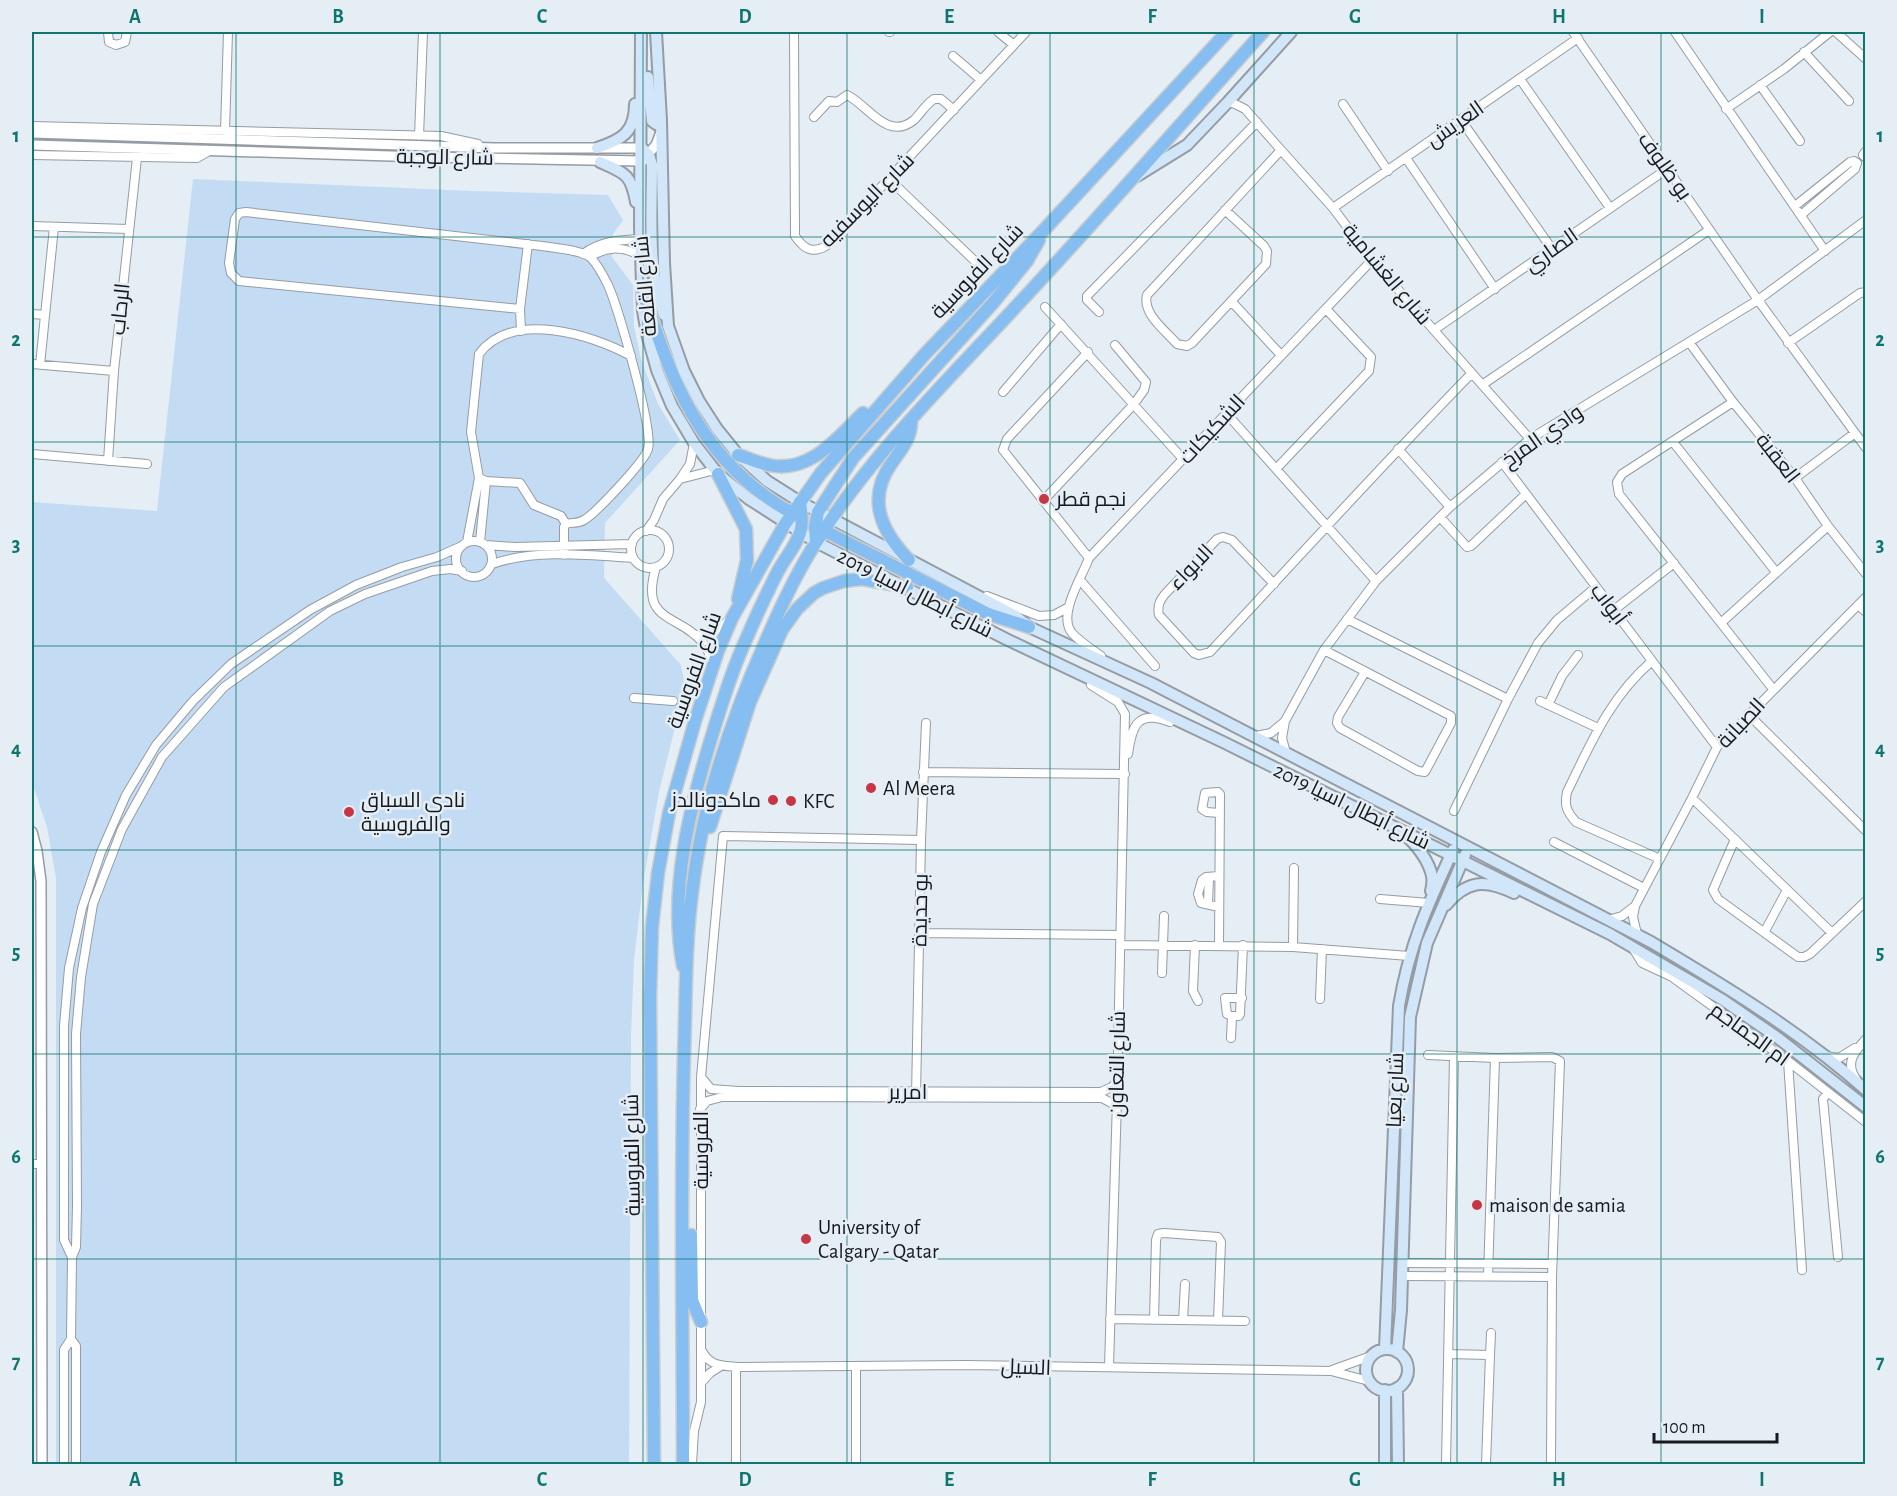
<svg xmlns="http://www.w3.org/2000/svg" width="1897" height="1496" viewBox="0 0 1897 1496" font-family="'Alegreya Sans',Cairo,sans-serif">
  <rect width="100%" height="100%" fill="#e5edf5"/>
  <path fill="#c3dcf4" d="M193 179 472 191 608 195 623 220 613 234 612 257 633 285 634 326 641 359 658 404 680 440 605 523 604 578 681 665 685 687 659 792 643 883 634 960 631 1035 629 1464H56V878L47 827 32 782V502L157 511Z"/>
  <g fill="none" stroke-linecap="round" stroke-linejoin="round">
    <defs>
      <path id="minor" d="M108 32 109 42 116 45 125 42 127 32
        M794 32 795 236C804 249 812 254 826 246L1026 32
        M889 32H890
        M998 32 1014 45
        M1573 32 1758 300 1866 448
        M1675 32 1825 251
        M1836 32 1866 59
        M1804 52 1849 101
        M953 56 981 80
        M1520 79 1610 208
        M1760 85 1800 141
        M1228 102 1235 104 1245 109 1281 150 1333 208 1372 260 1530 439
        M1343 104 1388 171
        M1726 109 1784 69 1830 32
        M814 117 829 101 837 102 847 95C867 104 887 142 914 120 921 113 926 104 934 99H941L954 110
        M1461 120 1552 249
        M32 126 441 136 478 144
        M225 131 228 32
        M419 136 423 32
        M1866 151 1863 155 1866 158
        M32 155 197 158 211 150
        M1406 158 1495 289
        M889 179 978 264
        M1795 206 1850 162 1854 161 1857 163 1855 169 1801 215
        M1333 208 1578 38
        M1225 210 1264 246 1267 251 1266 264 1192 343 1187 346 1177 344C1166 331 1142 314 1147 295L1281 150
        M32 226 128 229
        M583 254C601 241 619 240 641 239
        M590 257C607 246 623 246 641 256
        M1232 302 1281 355
        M1045 307 1183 459
        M520 309 239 281 231 273 229 263 235 219 239 213 246 212 542 246C554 248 583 250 591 258 597 264 604 277 608 285 618 307 654 431 648 449 645 461 595 514 584 520 578 524 572 522 566 524L564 527V555
        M1099 312 1087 300V296L1257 122
        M32 314 45 315
        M1434 330 1667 169
        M521 331 520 309 528 244
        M1689 342 1733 402 1795 478 1828 526 1866 574
        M1788 343 1860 293 1866 292
        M1088 352 1007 439 1003 450 1089 558
        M32 364 114 371
        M40 365 54 227
        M1482 385 1709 230
        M1003 392 1061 324
        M1733 402 1622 474 1617 482 1619 494 1773 689
        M1226 413 1376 581
        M1673 442 1776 572
        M694 443 690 464 680 479 715 470
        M1398 449 1450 507
        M32 454 147 464
        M108 461 114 371 137 158
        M1502 462 1717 747
        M1276 469 1369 371 1371 357 1327 310
        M1795 478 1855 433
        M1043 501 1134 404 1144 390 1146 382 1115 345
        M1440 517 1467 547 1471 546 1526 494
        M566 524 561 516 534 505 520 483 486 481 479 478 471 432 479 354C512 310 591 334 631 356
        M631 549a19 19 0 1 1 38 0a19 19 0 1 1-38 0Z
        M646 531 654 520 663 499 680 479
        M456 559a18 18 0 1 1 36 0a18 18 0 1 1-36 0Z
        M467 542 479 478
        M480 542 486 481
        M486 545 515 547 632 544
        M492 564C535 549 588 555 633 558
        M656 567C639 624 679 613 703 643 708 649 710 657 713 664
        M1080 580 1155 666
        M1274 584 1232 540 1223 537 1217 539 1166 593C1160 600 1157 605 1159 615L1194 653 1199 655 1210 652C1297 559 1383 464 1472 373
        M987 596 1039 616 1054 615 1067 608
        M1858 605 1866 612
        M1614 610 1674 563
        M1347 619 1508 699
        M1722 622 1828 526
        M695 635C710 635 717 631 728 621
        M1324 650 1451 716V723L1425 772 1418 771 1340 728 1337 723 1338 717 1365 672
        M1101 656C1092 649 1080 642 1072 633 1057 615 1082 577 1089 558L1372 260
        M1652 661C1610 697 1591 743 1567 792 1564 806 1567 812 1576 822L1660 859
        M1091 685 1118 702 1125 714 1117 1100 1109 1367
        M634 698 673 701
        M1540 701 1598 728
        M1548 705 1562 676 1578 655
        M1748 714 1866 831
        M1256 736 1271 733 1284 722
        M1286 753 1282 738 1285 721 1324 650 1376 581 1450 507 1530 439 1758 300 1866 220
        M1128 754C1132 726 1137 709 1170 722
        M923 772 1125 774
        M1692 798 1832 933
        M1454 811 1508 699 1538 643 1557 620 1596 587
        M1735 839 1713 890 1718 899 1798 957H1804L1810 954 1866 901
        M1554 842 1644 888
        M1380 899 1429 903
        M1208 904 1209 877
        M1635 906 1633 917 1637 934
        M1219 907 1201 903 1198 894 1202 880 1206 877 1219 876
        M1608 920 1622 916 1635 906 1692 798 1717 747 1866 597
        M1765 931 1787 890
        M920 933 1120 935
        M1120 945 1293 947 1409 956
        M1195 945 1193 991 1198 1001
        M1219 945 1220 794 1218 792 1205 793 1202 809 1207 812 1219 813
        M1293 947 1294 868
        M1634 950 1642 963 1672 977 1788 1061 1866 1122
        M1162 973 1164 916
        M1320 999 1322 949
        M1232 1016H1239L1240 1014 1243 945
        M1231 1038 1232 1016 1227 1014 1225 998H1242
        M1428 1055 1495 1058 1552 1057 1560 1061 1552 1277 1551 1464
        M1825 1056 1839 1058 1855 1048
        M1788 1061 1802 1270
        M701 1077 711 1089 738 1091 1101 1092 1112 1087 1117 1081
        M1856 1079C1845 1063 1854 1052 1866 1039
        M1828 1092 1823 1099 1838 1257
        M916 1096 921 840 926 723
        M700 1109 707 1101 722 1097 1102 1098 1117 1106
        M32 1164H41
        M72 1257 64 1240V1026L69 968 82 908 101 852 126 795 156 745 193 701 231 664 310 610 356 585 402 567 437 557 462 546
        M1403 1263 1552 1264
        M1403 1276 1552 1277
        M1488 1276 1495 1058
        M1110 1319 1245 1321
        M1154 1320 1156 1240 1158 1234 1164 1233 1218 1237 1221 1242 1218 1321
        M1183 1320 1185 1284
        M71 1339 76 1346V1464
        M702 1351C710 1367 724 1366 740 1367L966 1365 1331 1371 1369 1381
        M1448 1354 1490 1355 1486 1464
        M1490 1355 1491 1333
        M856 1366V1464
        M1332 1370 1371 1356
        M701 1383 710 1373 721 1366
        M64 1464V1350L71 1339 72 1257 76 1247 77 1206 76 1034 81 977 93 904 122 829 162 757 224 687 330 611 365 594 432 571 450 569 462 571
        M692 1464 694 1431 701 1402V1077L723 836 921 840
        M736 1464V1367
        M1446 1464 1454 1057"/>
      <path id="tertiary" d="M32 133 494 148H642
        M32 145 423 157 642 161 656 145 661 132
        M32 832 37 851 41 881 42 1464"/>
      <path id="secondary" d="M641 32 640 227 643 311 647 334 657 370 672 406 694 443 718 474 749 499 816 542 1006 639 1223 742 1610 934 1723 1000 1778 1038 1866 1107
        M656 32 661 120 664 263 668 326 684 371 699 401 717 429 738 455 767 481 800 502 1016 616 1029 627 1151 683 1651 942C1725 986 1801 1032 1866 1090
        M648 77 652 121 656 124 661 120
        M597 148C622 140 635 132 635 104
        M642 148 649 155 652 165C652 212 647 271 664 315
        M600 162C625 173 631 174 636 202
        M1137 176 1187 145 1228 102 1291 32
        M1405 835C1416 844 1429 861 1432 876 1433 881 1432 887 1431 891
        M1446 905C1467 880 1485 879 1514 893
        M1385 1349 1399 1006C1409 946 1428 904 1453 850
        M1366 1370a21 21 0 1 1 42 0a21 21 0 1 1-42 0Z
        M1397 1352 1401 1310 1410 1017 1427 943 1465 855
        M1397 1388 1398 1464
        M1385 1390V1464"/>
      <path id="trunk" d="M642 290C668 367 689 435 756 489 769 499 783 510 799 515
        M738 455C748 458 758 463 769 465 810 474 837 438 863 413
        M718 474 746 529 747 560 738 599
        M819 528 988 614 1029 627
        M816 542 815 527 818 512 853 458 993 303 1027 261 1039 240
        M909 560C882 532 866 500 891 464 900 451 911 439 911 423
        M710 827 750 702 782 630 797 609 814 593 823 588 844 581 862 579 907 587
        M683 966C668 888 691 803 714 729 724 697 734 665 748 635 757 614 767 593 777 573 784 559 798 544 801 529 803 520 801 511 800 502
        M691 1235 692 1300 701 1322
        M654 1464 650 997 652 927 658 873 669 813 695 721 718 651 732 618 785 524 821 473 925 354 1043 231 1227 32
        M683 1464C683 1328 680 1192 684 1056 686 1002 685 947 692 893 702 806 730 722 765 643 780 608 796 573 817 541 872 453 953 375 1023 299 1105 211 1183 121 1263 32"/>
    </defs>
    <use href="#minor" stroke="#959ca3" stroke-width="10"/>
    <use href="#tertiary" stroke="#959ca3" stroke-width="12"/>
    <use href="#secondary" stroke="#959ca3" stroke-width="14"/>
    <use href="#trunk" stroke="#cccdcd" stroke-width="15"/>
    <use href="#minor" stroke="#fff" stroke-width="8"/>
    <use href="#tertiary" stroke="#fff" stroke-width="9"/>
    <use href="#secondary" stroke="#d2e6fa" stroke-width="10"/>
    <use href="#trunk" stroke="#86bef2" stroke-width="12"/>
  </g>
  <path fill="none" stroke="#0f766e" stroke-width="1.5" stroke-opacity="0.55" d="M236 32V1464M440 32V1464M643 32V1464M847 32V1464M1050 32V1464M1254 32V1464M1457 32V1464M1661 32V1464M32 237H1866M32 442H1866M32 646H1866M32 850H1866M32 1054H1866M32 1259H1866"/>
  <g fill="#c63645" stroke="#e5edf5" stroke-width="2">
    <circle cx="1044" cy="499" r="6"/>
    <circle cx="871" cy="788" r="6"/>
    <circle cx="773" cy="800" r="6"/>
    <circle cx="791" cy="801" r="6"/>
    <circle cx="349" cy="812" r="6"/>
    <circle cx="1477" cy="1205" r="6"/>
    <circle cx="806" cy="1239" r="6"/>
  </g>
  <g text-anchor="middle" stroke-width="5" stroke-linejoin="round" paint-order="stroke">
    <g font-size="21" fill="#171a1d" stroke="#e5edf5">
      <text transform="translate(1455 124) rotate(-35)" y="7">العريش</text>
      <text transform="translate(445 157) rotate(1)" y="7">شارع الوجبة</text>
      <text transform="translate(1665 166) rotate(55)" y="7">بو ظلوف</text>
      <text transform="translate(867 200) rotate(-45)" y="7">شارع اليوسفيه</text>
      <text transform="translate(1551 250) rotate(-35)" y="7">الصاري</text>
      <text transform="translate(977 271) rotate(-46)" y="7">شارع الفروسية</text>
      <text transform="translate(1387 274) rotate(50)" y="7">شارع الغشامية</text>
      <text transform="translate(645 286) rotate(-95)" y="7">شارع القلعة</text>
      <text transform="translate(120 309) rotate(-84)" y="7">الرحاب</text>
      <text transform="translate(1212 429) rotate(-47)" y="7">الشكيكات</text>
      <text transform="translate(1542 436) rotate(-35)" y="7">وادي المرخ</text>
      <text transform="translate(1778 458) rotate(52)" y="7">العقبة</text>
      <text transform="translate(1191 567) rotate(-46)" y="7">الابواء</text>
      <text transform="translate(915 593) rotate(27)" y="7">شارع أبطال اسيا 2019</text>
      <text transform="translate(1609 604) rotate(53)" y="7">أبواب</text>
      <text transform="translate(694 670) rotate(-70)" y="7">شارع الفروسية</text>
      <text transform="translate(1741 723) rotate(-47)" y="7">الصبانة</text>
      <text transform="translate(1352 806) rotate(26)" y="7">شارع أبطال اسيا 2019</text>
      <text transform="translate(920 910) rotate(-89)" y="7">بو حديدة</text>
      <text transform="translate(1750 1034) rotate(36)" y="7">ام الجماجم</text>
      <text transform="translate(1117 1064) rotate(-89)" y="7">شارع التعاون</text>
      <text transform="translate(1395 1090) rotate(-88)" y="7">شارع بعيا</text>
      <text x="908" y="1099">امرير</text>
      <text transform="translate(701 1150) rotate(-90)" y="7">الفروسية</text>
      <text transform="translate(632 1155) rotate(-91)" y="7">شارع الفروسية</text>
      <text transform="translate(1026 1367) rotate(2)" y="7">السيل</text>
    </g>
    <g font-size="21" fill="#171a1d" stroke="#e5edf5" text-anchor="start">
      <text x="1056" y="506">نجم قطر</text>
      <text x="883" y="795">Al Meera</text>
      <text x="361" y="807">نادي السباق<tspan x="361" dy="24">والفروسية</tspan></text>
      <text x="761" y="807" text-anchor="end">ماكدونالدز</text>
      <text x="803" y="808">KFC</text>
      <text x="1489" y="1212">maison de samia</text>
      <text x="818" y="1234">University of<tspan x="818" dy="24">Calgary - Qatar</tspan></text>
    </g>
  </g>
  <rect width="1897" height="1496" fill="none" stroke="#e5edf5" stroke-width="66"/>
  <path d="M1654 1433v9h123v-9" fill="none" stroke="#171a1d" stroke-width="3"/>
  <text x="1663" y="1433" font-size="18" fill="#171a1d" stroke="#e5edf5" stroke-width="4.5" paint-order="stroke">100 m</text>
  <rect x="33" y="33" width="1831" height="1430" fill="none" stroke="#0f766e" stroke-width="2"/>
  <g font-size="20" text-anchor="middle" font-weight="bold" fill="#0f766e">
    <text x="135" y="23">A</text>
    <text x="338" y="23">B</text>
    <text x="542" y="23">C</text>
    <text x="745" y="23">D</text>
    <text x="949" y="23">E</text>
    <text x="1152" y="23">F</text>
    <text x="1355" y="23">G</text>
    <text x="1559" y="23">H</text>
    <text x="1762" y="23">I</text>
    <text x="16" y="142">1</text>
    <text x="1880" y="142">1</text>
    <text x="16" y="346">2</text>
    <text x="1880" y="346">2</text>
    <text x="16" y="551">3</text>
    <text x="1880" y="551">3</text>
    <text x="16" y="755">4</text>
    <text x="1880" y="755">4</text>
    <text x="16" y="959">5</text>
    <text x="1880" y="959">5</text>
    <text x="16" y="1163">6</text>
    <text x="1880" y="1163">6</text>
    <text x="16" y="1368">7</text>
    <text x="1880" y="1368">7</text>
    <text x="135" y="1486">A</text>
    <text x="338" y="1486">B</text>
    <text x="542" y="1486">C</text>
    <text x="745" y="1486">D</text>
    <text x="949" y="1486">E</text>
    <text x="1152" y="1486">F</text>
    <text x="1355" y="1486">G</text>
    <text x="1559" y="1486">H</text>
    <text x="1762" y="1486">I</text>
  </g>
</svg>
